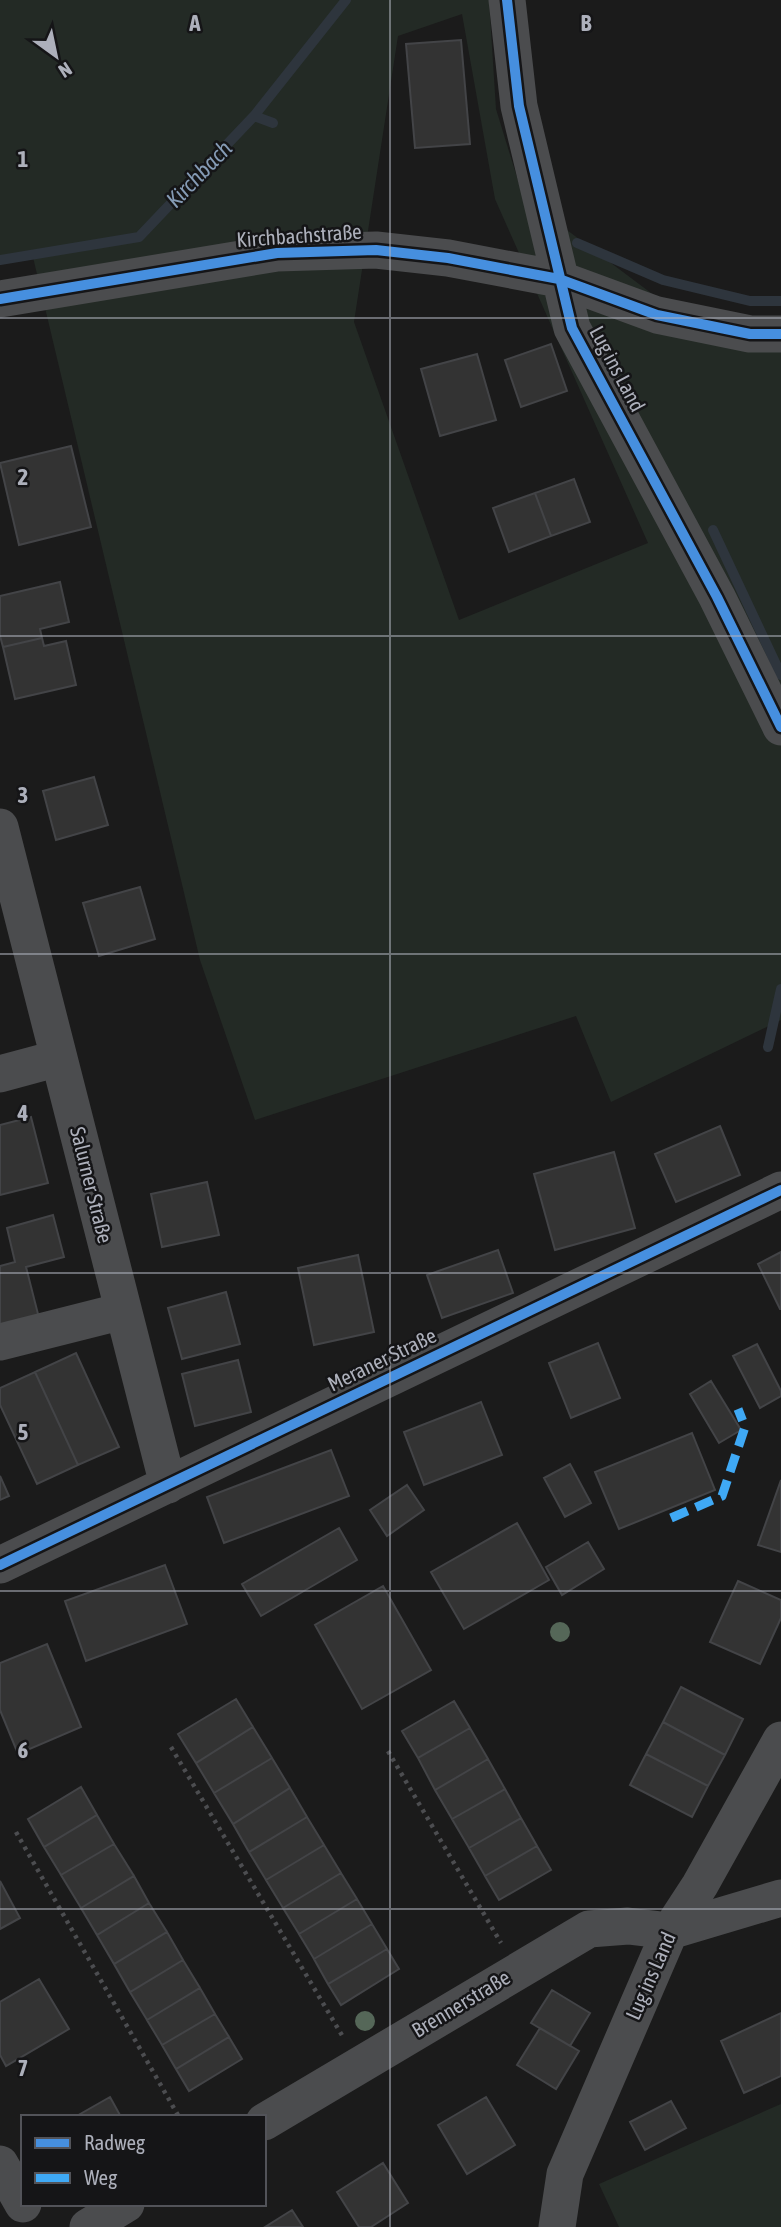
<svg xmlns="http://www.w3.org/2000/svg" width="781" height="2227" viewBox="0 0 781 2227" font-family="'Asap Condensed',sans-serif">
  <rect width="100%" height="100%" fill="#1b1b1b"/>
  <path fill="#232a25" fill-rule="evenodd" d="M0 0H489L496 109 523 197 659 299 749 318H781V1020L611 1102 576 1016 255 1120 200 960 32 253 0 256ZM462 14 495 199 648 543 459 620 354 322 398 36Z
    M781 2104V2227H619L599 2184Z"/>
  <g fill="none" stroke-linecap="round" stroke-linejoin="round">
    <path stroke="#2e353d" stroke-width="10" d="M254 116 273 123
      M577 243 663 280 750 301H781
      M0 260 139 237 254 116 346 0
      M713 530 781 675
      M768 1047 781 989"/>
  </g>
  <path fill="#333" stroke="#434447" stroke-width="2" d="M461 40 470 144 415 148 406 44Z
    M551 344 567 391 521 407 505 360Z
    M477 354 496 420 440 436 421 369Z
    M71 446 91 527 19 545 0 463Z
    M574 479 590 522 551 536 535 493Z
    M535 493 551 536 509 552 493 508Z
    M60 582 69 622 40 629 42 638 3 647 0 636V596Z
    M42 638 44 646 66 641 76 685 15 699 3 647Z
    M94 777 108 825 56 840 43 791Z
    M140 887 155 939 99 956 83 903Z
    M31 1117 48 1183 0 1195V1125Z
    M720 1126 740 1175 676 1202 655 1154Z
    M614 1152 635 1228 555 1250 534 1174Z
    M207 1182 219 1235 162 1247 151 1194Z
    M53 1215 64 1257 26 1267 39 1318 0 1328V1266L15 1262 7 1228Z
    M498 1250 513 1293 442 1318 427 1275Z
    M781 1252V1309H780L758 1264Z
    M358 1255 374 1332 314 1345 298 1268Z
    M226 1292 240 1344 182 1359 168 1308Z
    M598 1343 620 1398 571 1418 549 1363Z
    M757 1344 781 1391V1396L760 1408 733 1356Z
    M76 1353 119 1447 78 1465 35 1372Z
    M238 1360 251 1412 195 1426 182 1374Z
    M35 1372 78 1465 37 1484 0 1405V1388Z
    M711 1381 741 1430 719 1443 690 1394Z
    M481 1402 502 1455 424 1485 404 1432Z
    M692 1433 715 1490 619 1529 595 1472Z
    M331 1450 349 1496 224 1543 207 1497Z
    M570 1464 591 1503 565 1517 544 1478Z
    M0 1476 9 1496 0 1500Z
    M781 1480V1552L758 1545Z
    M407 1485 424 1510 387 1536 370 1510Z
    M517 1523 549 1580 464 1629 431 1572Z
    M339 1528 357 1560 261 1616 242 1584Z
    M588 1542 604 1569 562 1595 546 1567Z
    M165 1565 187 1624 86 1661 65 1601Z
    M738 1581 781 1600V1618L760 1664 710 1642Z
    M383 1586 431 1670 362 1709 315 1625Z
    M47 1644 81 1727 18 1754 0 1710V1663Z
    M681 1687 743 1719 725 1755 663 1722Z
    M236 1699 253 1727 196 1763 178 1734Z
    M454 1701 470 1728 418 1758 402 1731Z
    M663 1722 725 1755 708 1786 646 1754Z
    M253 1727 272 1758 214 1793 196 1763Z
    M470 1728 488 1759 435 1790 418 1758Z
    M646 1754 708 1786 692 1817 630 1785Z
    M272 1758 290 1788 233 1824 214 1793Z
    M488 1759 505 1789 452 1819 435 1790Z
    M81 1787 97 1815 44 1847 28 1819Z
    M290 1788 307 1817 249 1852 233 1824Z
    M505 1789 521 1818 469 1848 452 1819Z
    M97 1815 114 1844 61 1875 44 1847Z
    M307 1817 324 1845 266 1880 249 1852Z
    M521 1818 537 1846 485 1876 469 1848Z
    M114 1844 134 1876 81 1908 61 1875Z
    M324 1845 341 1873 283 1908 266 1880Z
    M537 1846 551 1870 499 1900 485 1876Z
    M341 1873 357 1899 299 1934 283 1908Z
    M134 1876 149 1903 97 1935 81 1908Z
    M0 1881 20 1918 0 1929Z
    M357 1899 372 1924 314 1959 299 1934Z
    M149 1903 167 1932 114 1964 97 1935Z
    M372 1924 387 1949 328 1984 314 1959Z
    M167 1932 183 1960 130 1992 114 1964Z
    M387 1949 399 1969 341 2005 328 1984Z
    M183 1960 200 1988 147 2020 130 1992Z
    M39 1979 69 2029 6 2066 0 2055V2002Z
    M200 1988 215 2014 162 2045 147 2020Z
    M552 1990 590 2013 570 2046 531 2023Z
    M781 2013V2076L744 2093 721 2041Z
    M215 2014 229 2037 176 2069 162 2045Z
    M540 2028 579 2051 556 2089 517 2065Z
    M229 2037 242 2059 189 2091 176 2069Z
    M110 2097 121 2117H75Z
    M486 2097 515 2145 467 2174 438 2125Z
    M671 2101 686 2128 645 2150 630 2122Z
    M383 2163 408 2203 371 2227H359L337 2192Z
    M292 2210 303 2227H265Z"/>
  <g fill="none" stroke-linecap="round" stroke-linejoin="round">
    <path stroke="#4c4d50" stroke-width="4.5" stroke-dasharray="3.5 5" stroke-linecap="butt" d="M171 1747 343 2037
      M388 1751 501 1943
      M16 1832 179 2117"/>
    <path stroke="#4b4c4e" stroke-width="37" d="M507 0 519 106 572 328 717 597 781 727
      M0 299 277 253 376 250 448 258 559 279 657 315 750 334H781
      M0 827 168 1485
      M0 1074 59 1058
      M0 1342 123 1311
      M0 1565 781 1190
      M264 2122 589 1929 628 1926 670 1931 781 1898
      M0 2164 23 2204
      M88 2227 126 2204
      M557 2227 565 2174 670 1931 700 1885 781 1740"/>
    <path stroke="#3fa9f5" stroke-width="9" stroke-dasharray="18 9" stroke-linecap="butt" d="M671 1518 722 1496 745 1427 738 1409"/>
    <defs>
      <path id="cycleway" d="M507 0 519 106 572 328 717 597 781 727
        M0 299 277 253 376 250 448 258 559 279 657 315 750 334H781
        M0 1565 781 1190"/>
    </defs>
    <use href="#cycleway" stroke="#151517" stroke-width="15"/>
    <use href="#cycleway" stroke="#468fdf" stroke-width="10"/>
  </g>
  <g fill="#556758">
    <circle cx="560" cy="1632" r="10"/>
    <circle cx="365" cy="2021" r="10"/>
  </g>
  <path fill="none" stroke="#adb0bb" stroke-width="2" stroke-opacity="0.55" d="M390 0V2227M0 318H781M0 636H781M0 954H781M0 1273H781M0 1591H781M0 1909H781"/>
  <g text-anchor="middle" stroke-width="5" stroke-linejoin="round" paint-order="stroke">
    <g font-size="21" fill="#adb0bb" stroke="#151517">
      <text transform="translate(299 236) rotate(-4)" y="7">Kirchbachstraße</text>
      <text transform="translate(617 369) rotate(62)" y="7">Lug ins Land</text>
      <text transform="translate(91 1185) rotate(76)" y="7">Salurner Straße</text>
      <text transform="translate(382 1360) rotate(-26)" y="7">Meraner Straße</text>
      <text transform="translate(651 1976) rotate(-66)" y="7">Lug ins Land</text>
      <text transform="translate(461 2004) rotate(-31)" y="7">Brennerstraße</text>
    </g>
    <g font-size="23" font-style="italic" fill="#859bb5" stroke="#151517">
      <text transform="translate(199 174) rotate(-46)" y="8">Kirchbach</text>
    </g>
  </g>
  <g font-size="23" text-anchor="middle" font-weight="bold" fill="#adb0bb" stroke="#151517" stroke-width="5" stroke-linejoin="round" paint-order="stroke">
    <text x="195" y="31">A</text>
    <text x="586" y="31">B</text>
    <text x="23" y="167">1</text>
    <text x="23" y="485">2</text>
    <text x="23" y="803">3</text>
    <text x="23" y="1121">4</text>
    <text x="23" y="1440">5</text>
    <text x="23" y="1758">6</text>
    <text x="23" y="2076">7</text>
  </g>
  <rect x="21" y="2115" width="245" height="91" fill="#151517" stroke="#525359" stroke-width="2"/>
  <rect x="35" y="2138" width="35" height="10" fill="#468fdf" stroke="#525359" stroke-width="2"/>
  <text x="84" y="2150" font-size="21" fill="#adb0bb">Radweg</text>
  <rect x="35" y="2173" width="35" height="10" fill="#3fa9f5" stroke="#525359" stroke-width="2"/>
  <text x="84" y="2185" font-size="21" fill="#adb0bb">Weg</text>
  <g transform="translate(56 56) rotate(147)" stroke="#151517" stroke-width="5" paint-order="stroke">
  <path d="M0-5L12 26L0 18L-12 26Z" fill="#adb0bb"/>
  <text y="-10" font-size="19" font-weight="bold" text-anchor="middle" fill="#adb0bb">N</text>
  </g>
</svg>
